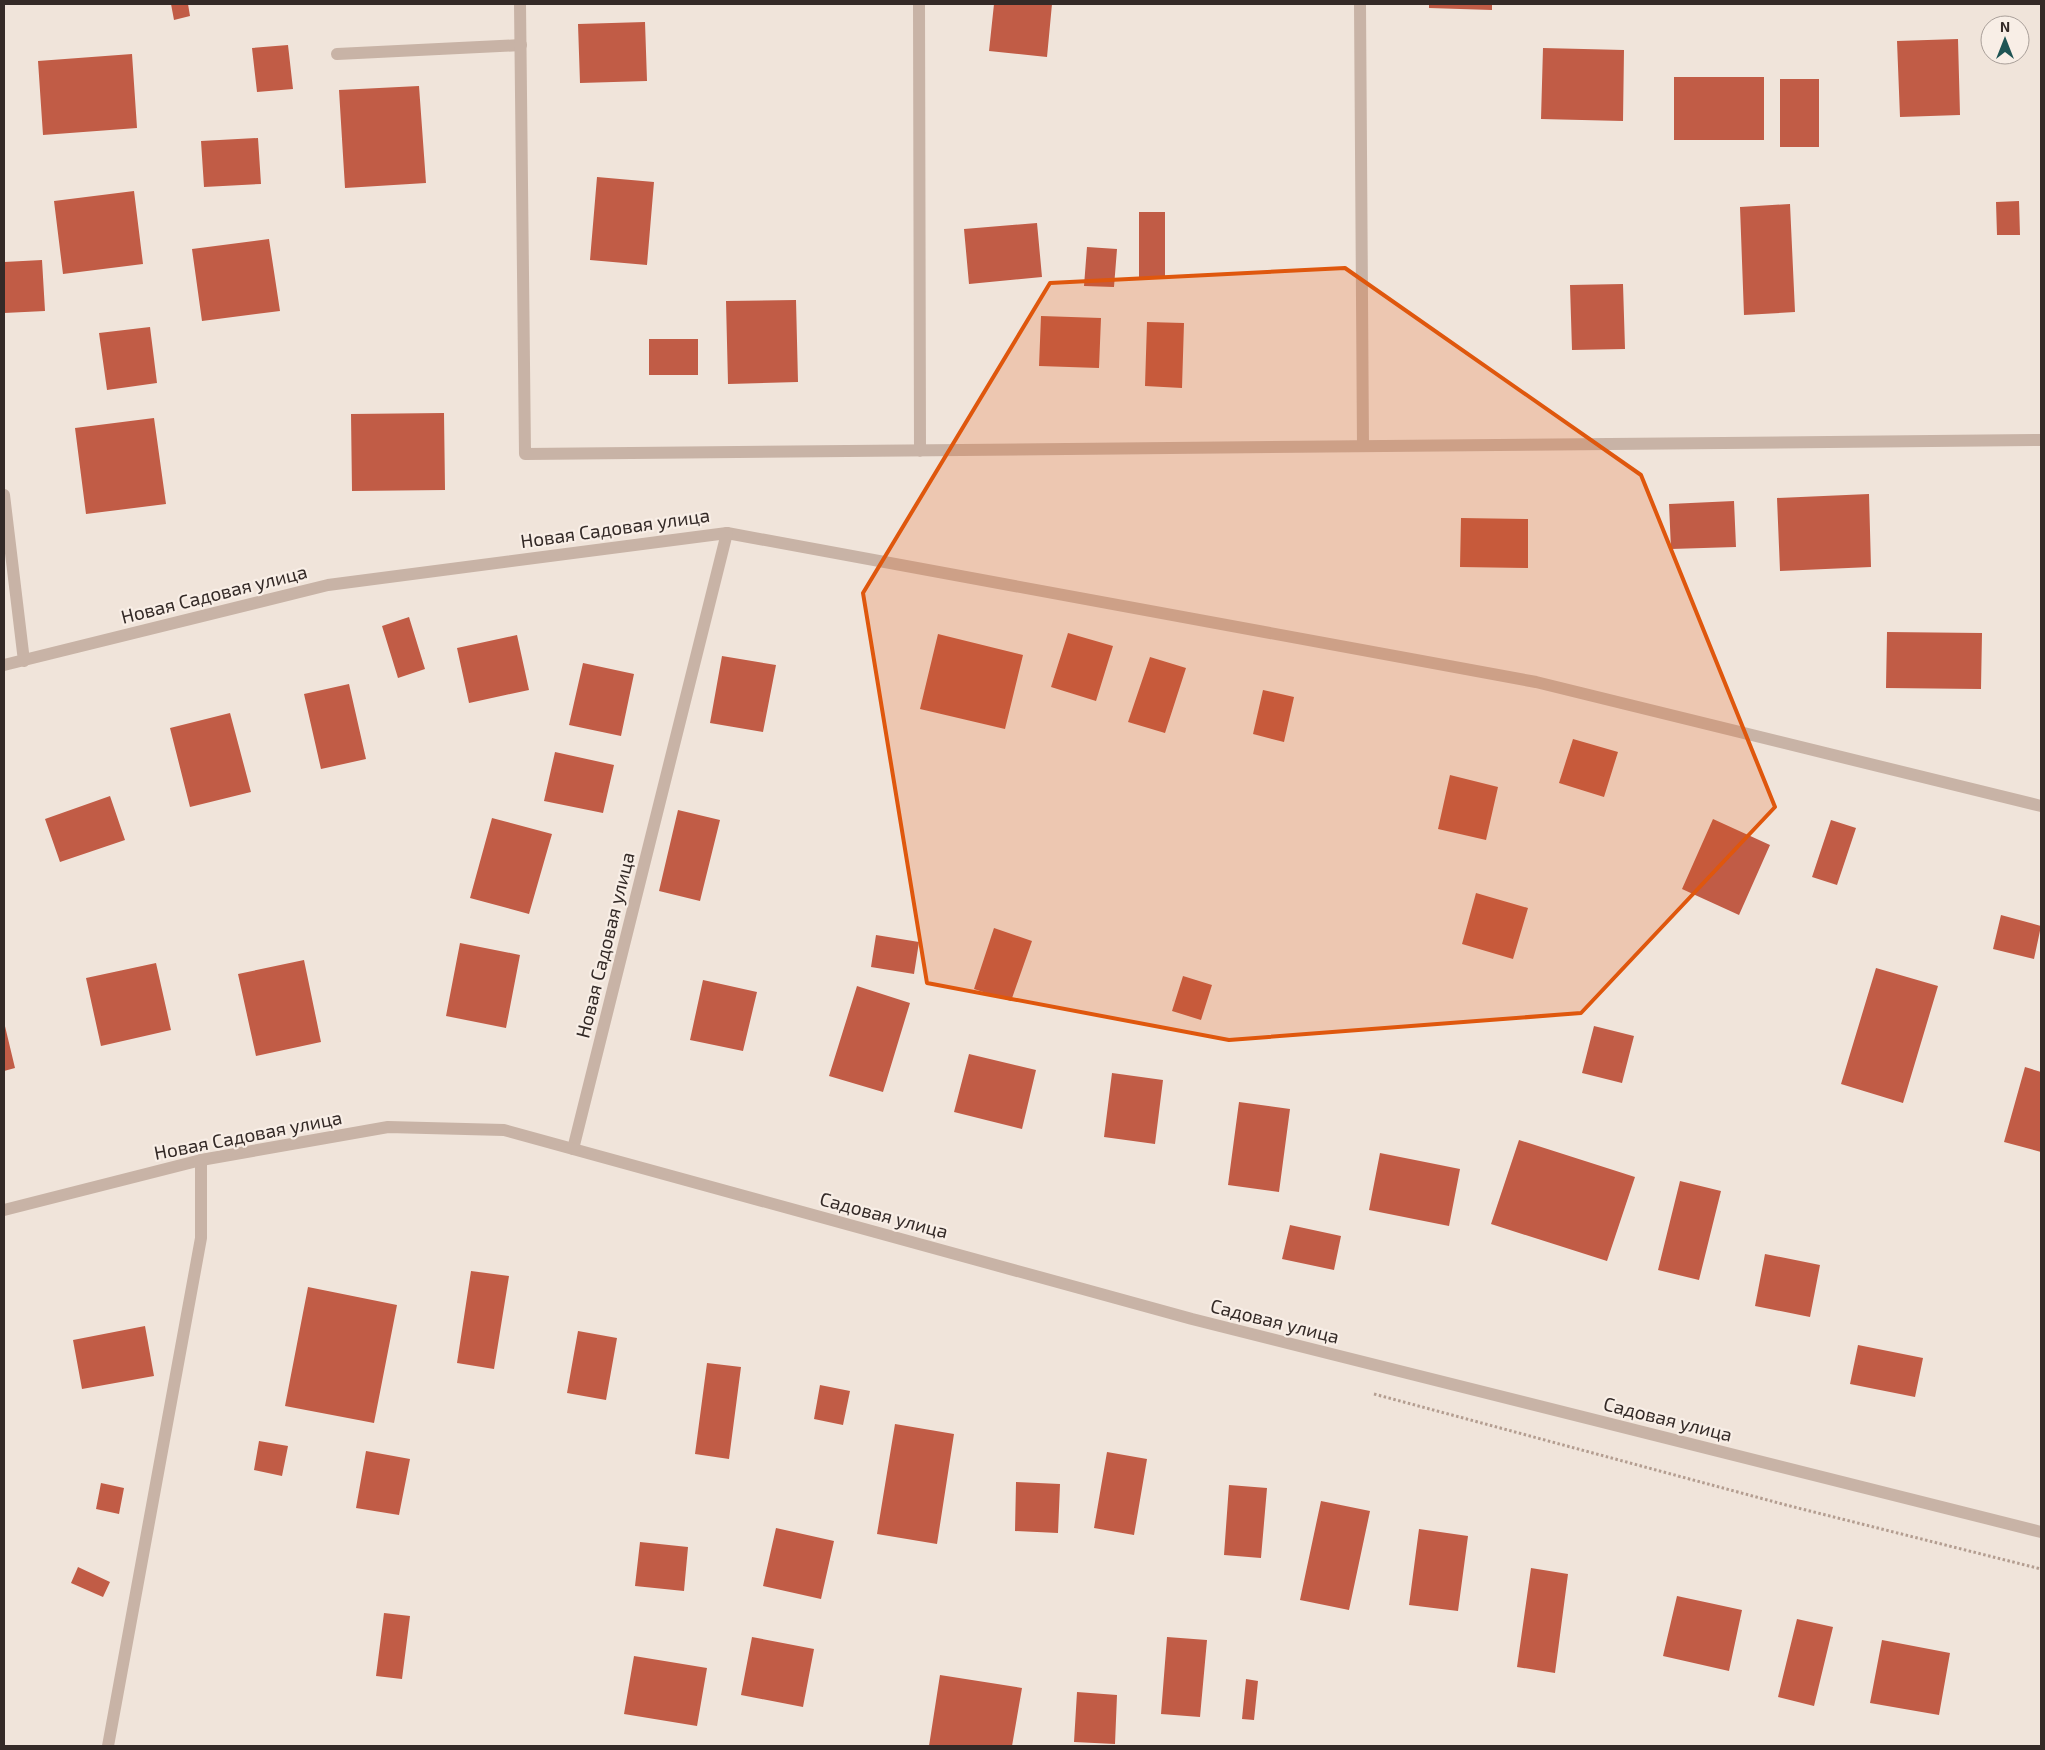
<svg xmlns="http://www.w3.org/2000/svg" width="2045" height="1750" viewBox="0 0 2045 1750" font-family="'Exo 2',sans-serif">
  <rect width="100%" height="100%" fill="#f0e4da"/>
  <path fill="#c15c46" d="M171 4H188L190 16 174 20Z
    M994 4H1052L1047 57 989 51Z
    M1429 4H1492V10L1429 8Z
    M645 22 647 81 580 83 578 24Z
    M1958 39 1960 115 1900 117 1897 41Z
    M288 45 293 89 257 92 252 48Z
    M1543 48 1624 50 1623 121 1541 119Z
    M132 54 137 128 43 135 38 61Z
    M1674 77H1764V140H1674Z
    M1780 79H1819V147H1780Z
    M419 86 426 183 345 188 339 90Z
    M258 138 261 184 204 187 201 141Z
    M597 177 654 182 647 265 590 260Z
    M134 191 143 264 63 274 54 201Z
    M2019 201 2020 235H1997L1996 202Z
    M1790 204 1795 312 1744 315 1740 207Z
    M1139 212H1165V277H1139Z
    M1037 223 1042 277 969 284 964 229Z
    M269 239 280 311 202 321 192 249Z
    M1087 247 1117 249 1114 287 1084 286Z
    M42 260 45 311 4 313V262Z
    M1623 284 1625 349 1572 350 1570 285Z
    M796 300 798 382 728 384 726 301Z
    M1041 316 1101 318 1099 368 1039 366Z
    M1147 322 1184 323 1182 388 1145 386Z
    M150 327 157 383 107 390 99 333Z
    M649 339H698V375H649Z
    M444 413 445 490 352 491 351 414Z
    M154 418 166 504 86 514 75 428Z
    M1869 494 1871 567 1780 571 1777 498Z
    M1734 501 1736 547 1671 549 1669 504Z
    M1461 518 1528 519V568L1460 567Z
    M409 617 425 669 398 678 382 626Z
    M1887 632 1982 633 1981 689 1886 688Z
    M1068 633 1113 646 1096 701 1051 687Z
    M938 634 1023 655 1005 729 920 709Z
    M517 635 529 690 469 703 457 648Z
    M722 656 776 665 763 732 710 723Z
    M1150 657 1186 668 1165 733 1128 722Z
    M583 663 634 674 621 736 569 725Z
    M349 684 366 759 321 769 304 694Z
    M1263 690 1294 697 1284 742 1253 734Z
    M230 713 251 792 190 807 170 728Z
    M1573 739 1618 752 1604 797 1559 783Z
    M555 752 614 765 603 813 544 801Z
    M1450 775 1498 787 1486 840 1438 829Z
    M110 796 125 840 60 862 45 819Z
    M678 810 720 820 700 901 659 891Z
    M492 818 552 834 529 914 470 898Z
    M1713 819 1770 845 1739 915 1682 889Z
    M1831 820 1856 828 1837 885 1812 877Z
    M1476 893 1528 908 1513 959 1462 944Z
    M2001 915 2041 926 2034 959 1993 949Z
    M994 928 1032 941 1011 1001 974 989Z
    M876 935 919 942 914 974 871 967Z
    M460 943 520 955 506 1028 446 1016Z
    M304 960 321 1042 256 1056 238 974Z
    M156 963 171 1030 101 1046 86 978Z
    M1876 968 1938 986 1903 1103 1841 1084Z
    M1183 976 1212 985 1201 1020 1172 1011Z
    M703 980 757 992 743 1051 690 1040Z
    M857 986 910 1003 883 1092 829 1076Z
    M4 1022 15 1068 4 1071Z
    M1594 1026 1634 1036 1622 1083 1582 1073Z
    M969 1054 1036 1070 1022 1129 954 1112Z
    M2025 1067 2041 1072V1152L2004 1142Z
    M1112 1073 1163 1080 1155 1144 1104 1137Z
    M1239 1102 1290 1109 1279 1192 1228 1185Z
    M1519 1140 1635 1177 1607 1261 1491 1224Z
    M1380 1153 1460 1169 1449 1226 1369 1210Z
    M1680 1181 1721 1191 1699 1280 1658 1270Z
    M1290 1225 1341 1236 1334 1270 1282 1259Z
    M1765 1254 1820 1265 1810 1317 1755 1306Z
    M471 1271 509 1276 494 1369 457 1363Z
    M308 1287 397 1305 374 1423 285 1406Z
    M145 1326 154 1376 82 1389 73 1340Z
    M578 1331 617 1338 606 1400 567 1393Z
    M1858 1345 1923 1358 1915 1397 1850 1384Z
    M707 1363 741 1367 729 1459 695 1454Z
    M820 1385 850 1391 843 1425 814 1419Z
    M895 1424 954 1434 937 1544 877 1534Z
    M259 1441 288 1446 282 1476 254 1470Z
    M366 1451 410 1459 399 1515 356 1508Z
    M1107 1452 1147 1459 1134 1535 1094 1528Z
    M1016 1482 1060 1484 1058 1533 1015 1531Z
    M101 1483 124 1488 119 1514 96 1509Z
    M1229 1485 1267 1488 1261 1558 1224 1555Z
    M1321 1501 1370 1511 1349 1610 1300 1600Z
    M776 1528 834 1541 821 1599 763 1586Z
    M1419 1529 1468 1536 1458 1611 1409 1605Z
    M640 1542 688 1547 684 1591 635 1586Z
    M78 1567 110 1582 103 1597 71 1583Z
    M1531 1568 1568 1574 1555 1673 1517 1667Z
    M1677 1596 1742 1610 1729 1671 1663 1656Z
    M384 1613 410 1616 402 1679 376 1676Z
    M1797 1619 1833 1627 1814 1706 1778 1697Z
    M752 1637 814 1649 803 1707 741 1695Z
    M1167 1637 1207 1640 1200 1717 1161 1714Z
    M1882 1640 1950 1653 1939 1715 1870 1703Z
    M634 1656 707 1668 697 1726 624 1714Z
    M940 1675 1022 1688 1012 1746H929Z
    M1246 1679 1258 1681 1254 1720 1242 1719Z
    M1077 1692 1117 1695 1115 1744 1074 1742Z"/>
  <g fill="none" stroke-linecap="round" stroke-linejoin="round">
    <path stroke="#b39d90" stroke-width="3" stroke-dasharray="2.5 2.5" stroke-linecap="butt" d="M1374 1394 1786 1505 2041 1569"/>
    <path stroke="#c8b3a6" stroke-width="12" d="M337 54 521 45
      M727 533 1536 682 2041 806
      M108 1746 201 1238V1160"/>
    <path stroke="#c8b3a6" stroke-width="12" d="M520 4 525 454 2041 440
      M919 4 920 451
      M1360 4 1363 446
      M4 495 24 661
      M4 665 328 585 727 533 573 1149"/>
    <path stroke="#c8b3a6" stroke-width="12" d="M4 1210 201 1160 388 1127 504 1130 1192 1319 2041 1532"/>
  </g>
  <path fill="#df570d" fill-opacity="0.2" stroke="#df570d" stroke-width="4" stroke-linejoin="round" d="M1345 268 1641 475 1775 807 1581 1013 1229 1040 927 983 863 593 1050 283Z"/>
  <g text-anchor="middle" stroke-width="4.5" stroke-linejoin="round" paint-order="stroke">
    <g font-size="19" fill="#342a27" stroke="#f8eee6">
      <text transform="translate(615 528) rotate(-8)" y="7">Новая Садовая улица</text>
      <text transform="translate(214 594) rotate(-14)" y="7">Новая Садовая улица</text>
      <text transform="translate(605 945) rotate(-76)" y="7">Новая Садовая улица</text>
      <text transform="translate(248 1135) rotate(-11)" y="7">Новая Садовая улица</text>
      <text transform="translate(884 1215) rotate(15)" y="7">Садовая улица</text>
      <text transform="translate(1275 1321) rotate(14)" y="7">Садовая улица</text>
      <text transform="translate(1668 1419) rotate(14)" y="7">Садовая улица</text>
    </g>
  </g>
  <rect width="2045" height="1750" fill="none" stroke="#342a27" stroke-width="10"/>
  <g transform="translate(2005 40)"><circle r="24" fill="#f8eee6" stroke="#aaa09a"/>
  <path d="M0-4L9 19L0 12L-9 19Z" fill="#1e5454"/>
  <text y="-8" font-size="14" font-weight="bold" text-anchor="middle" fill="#342a27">N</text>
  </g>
</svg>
